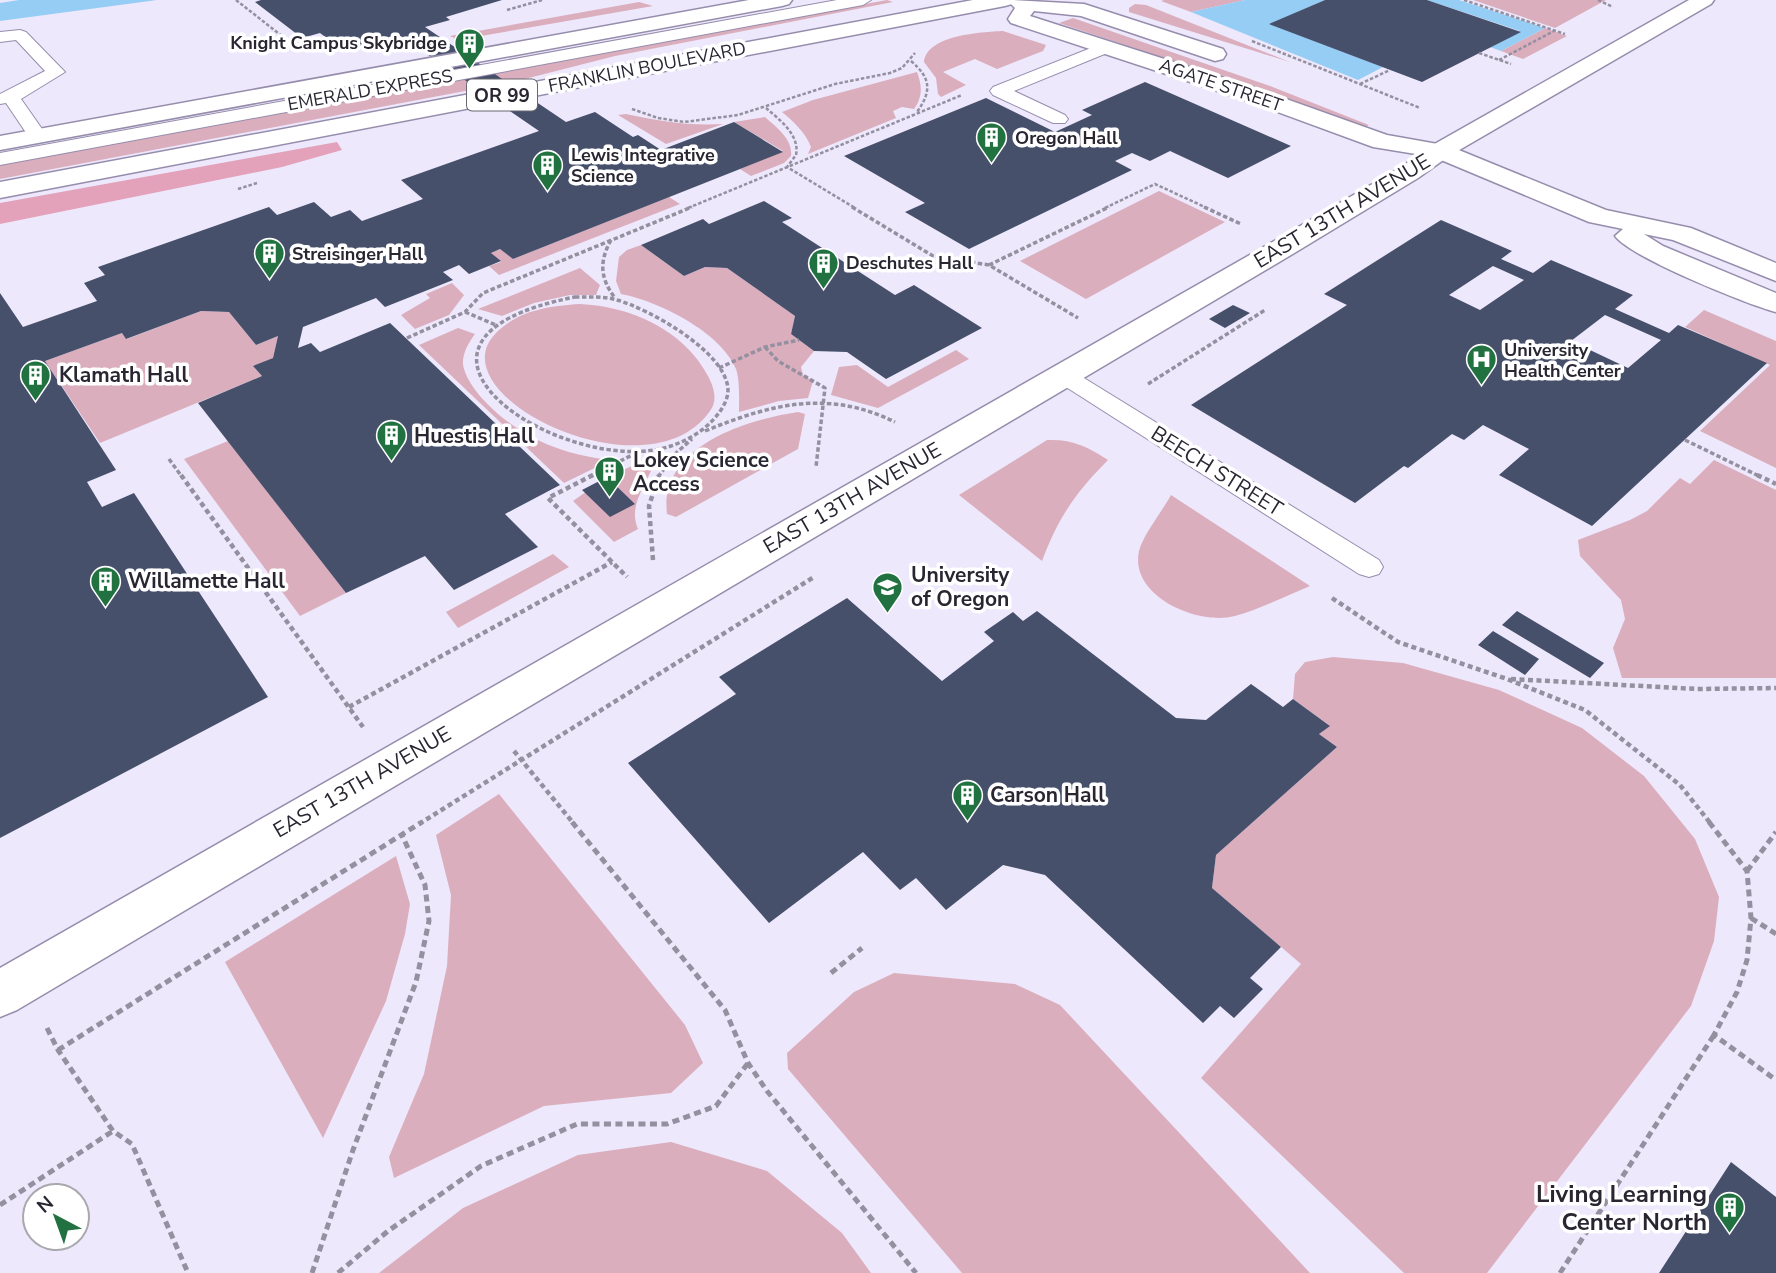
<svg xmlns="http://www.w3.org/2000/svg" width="1776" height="1273" viewBox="0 0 1776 1273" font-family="'Nunito Sans',sans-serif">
  <rect width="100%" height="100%" fill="#ede8fc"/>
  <path fill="#dbaebd" d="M887 0 893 2 615 56 513 82 0 179V164Z
    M1164 0H1245L1191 12 1161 1Z
    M1473 0H1606L1555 28Z
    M639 2 653 6 458 40 450 36Z
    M1135 4 1146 5 1290 62 1129 12V8Z
    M1073 18 1270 86 1369 125 1363 128 1269 93 1059 23Z
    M1545 28 1567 36 1523 59 1501 51Z
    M1003 31 1046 45 1043 51 997 69 975 59 943 72 966 85 941 97 938 94 936 78 924 62C927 35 981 32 1003 31Z
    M917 72C922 85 923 97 914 109L902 107 893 111 896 118 808 154 811 147C805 132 794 122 782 112L813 100Z
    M626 114C661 121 686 126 723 124L666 144 618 115Z
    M765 117C777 128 793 139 791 156L784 163 751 176 740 169 783 151 734 122Z
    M1159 191 1225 222 1086 299 1020 261Z
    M669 197 680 204 499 275 489 266 501 262 491 253 500 249 513 259Z
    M641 245 684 276 705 267 727 268 795 316 791 334 814 351 801 367 803 375 813 381 808 398 779 401 739 412C739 399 740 381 736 369 721 332 658 301 621 294L616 281 619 257 627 250Z
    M580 268 600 285 596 295H570L534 303 502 316 478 309Z
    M452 283 464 295 449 315 415 329 401 315 430 298 426 294Z
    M580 304C630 306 684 330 708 376 714 387 718 401 710 411 648 500 434 395 496 333 519 310 549 306 580 304Z
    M1704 310 1776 341V468L1700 431 1770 365 1685 327Z
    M201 311 229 312 256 345 278 336 273 358 254 366 262 376 100 443 45 361 122 333 127 339Z
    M458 328 475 334C468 343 460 358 464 369 472 395 505 422 528 435 553 449 582 457 611 460L564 483 419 345Z
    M956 350 969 359 878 408 831 395 839 367 857 365 888 387Z
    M798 412 805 414 798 449 676 517 667 514C659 447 745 420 798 412Z
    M1047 440C1072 439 1087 446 1108 460 1076 492 1058 518 1042 561L959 495Z
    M228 441 346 593 300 616 184 459Z
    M1714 460 1776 490V678H1622L1613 648 1625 619 1621 600 1580 556 1578 540 1630 520 1647 511 1680 478 1690 484Z
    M639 463 653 466C645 487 628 506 638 529L614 542 573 501 607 477Z
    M1171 495 1310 586C1286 596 1260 609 1235 616 1198 626 1129 596 1139 551 1143 535 1163 510 1171 495Z
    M553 554 569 567 458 628 446 612Z
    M1333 657 1403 663 1499 690 1582 728 1644 776 1695 839 1719 897 1714 941 1691 1006 1487 1273H1404L1201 1078 1301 964 1212 888 1216 855 1337 747 1319 734 1329 725 1293 699 1295 674 1305 662Z
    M499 794 685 1025 703 1063 671 1093 544 1106 394 1178 389 1157 424 1074 447 966 451 895 436 835Z
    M396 856 410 904 405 934 386 1001 323 1138 225 962Z
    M894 973 1015 984 1060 1005 1310 1273H962L788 1069 787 1053 854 992Z
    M671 1142 767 1171 842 1233 871 1273H379L463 1208 578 1155Z"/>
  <path fill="#e3a2b9" d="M337 142 342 150 282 167 0 224V203Z"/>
  <path fill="#95cdf5" d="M19 0H157L0 21V3Z
    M1245 0H1325L1270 24 1383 67 1358 80 1191 12Z
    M1427 0H1459L1545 28 1501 51 1490 47 1520 31Z"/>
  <path fill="#47506b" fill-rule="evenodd" d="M261 0H502L446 17 450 20 425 27 566 122 595 112 633 137 638 135 661 150 734 122 783 152 513 259 500 249 491 253 501 261 469 274 459 265 443 272 453 280 385 307 376 298 303 327 298 348 311 343 320 352 390 323 560 485 505 514 538 547 454 590 425 556 346 593 198 403 262 376 253 366 273 358 278 336 256 345 229 312 201 311 126 339 122 333 45 361 116 470 87 482 102 507 134 493 268 697 0 838V293L23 327 97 301 84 283 105 275 98 267 269 207 277 215 314 202 331 217 350 210 362 221 423 199 401 180 539 131 399 35 344 51 320 33 302 38 255 2Z
    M1325 0H1427L1521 32 1422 82 1269 24Z
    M1145 82 1291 146 1228 178 1170 151 1150 161 1132 153 1115 161 1132 170 969 249 905 212 925 203 844 156 986 98 1055 132 1092 115 1082 110Z
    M764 201 792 218 782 222 895 295 914 285 982 328 886 379 847 352 814 351 791 334 795 316 727 268 705 267 684 276 641 245 703 219 709 224Z
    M1441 220 1512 251 1501 259 1533 273 1551 260 1633 295 1615 309 1669 333 1678 325 1767 363 1592 526 1499 475 1529 449 1483 425 1464 440 1452 434 1408 468 1404 466 1355 503 1191 405 1347 305 1324 294ZM1493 266 1524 280 1480 310 1449 295ZM1605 315 1661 340 1628 368 1571 341Z
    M1233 305 1250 313 1225 328 1209 319Z
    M607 477 635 504 610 517 582 490Z
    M847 598 942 681 994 641 984 632 1013 612 1023 621 1037 611 1176 718 1206 720 1251 684 1283 707 1293 699 1330 726 1319 734 1337 747 1216 855 1212 888 1281 947 1250 978 1263 989 1234 1018 1220 1006 1203 1023 1045 875 1003 865 946 910 916 878 900 890 863 852 769 923 628 763 736 694 719 677Z
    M1517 611 1604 663 1590 678 1502 625Z
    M1493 631 1539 659 1525 675 1478 645Z
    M1731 1162 1776 1197V1273H1659Z"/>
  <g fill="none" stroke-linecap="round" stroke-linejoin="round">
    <defs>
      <path id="service" d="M837 0H871L863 5 0 165V153Z
        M20 30 26 32 65 72 21 99 47 136 38 142 31 140 6 103 0 104V94L45 71 16 40 0 42V32Z
        M1106 42 1114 47 1112 51 1014 91 1065 115 1068 119 1065 123H1053L993 95 990 91 993 87Z
        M1063 368 1071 370 1379 560 1383 567 1379 574 1369 577 1359 574 1055 380 1051 375 1055 370Z"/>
      <path id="minor" d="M1689 0H1714L1711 4 1449 156 1418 178 1296 252 17 1010 0 1017V968L1276 240 1400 168 1431 146Z"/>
      <path id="tertiary" d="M1012 0 1084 4 1223 49 1226 54 1223 59 1215 61 1081 16 1034 11 1030 16 1258 89 1387 135 1449 146 1606 210 1691 228 1776 263V281L1673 240 1644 234 1663 246 1776 293V312C1748 305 1630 257 1615 236L1623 229 1589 222 1434 157 1373 147 1242 99 1011 23 1008 19 1015 8 1010 3Z"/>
      <path id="primary" d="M749 0H792L789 4 782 6 0 150V136Z
        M973 0H1015L1012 4 1005 6 0 198V182Z"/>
    </defs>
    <use href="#service" stroke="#968dac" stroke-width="2"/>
    <use href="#minor" stroke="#968dac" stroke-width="3"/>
    <use href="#tertiary" stroke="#968dac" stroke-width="3"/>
    <use href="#primary" stroke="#968dac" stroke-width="3"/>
    <path stroke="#9490a0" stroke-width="2.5" stroke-dasharray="3.5 2" stroke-linecap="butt" d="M236 0 301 51
      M1464 0 1565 34
      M1598 0 1613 7
      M507 10 542 0
      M1252 41 1420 108
      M1479 53 1511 64
      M1499 60 1554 31
      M911 61C931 78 932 91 917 112
      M1360 84 1390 70
      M766 108C780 120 800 135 796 155L787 167 855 208
      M632 109 658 118 684 122 738 115 835 84 890 73 902 68 915 53
      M238 189 257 183
      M688 208 962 95
      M1105 208 1155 184 1207 208"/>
    <path stroke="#9490a0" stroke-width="3.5" stroke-dasharray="4.5 2.5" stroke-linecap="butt" d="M852 207 933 256 989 265 1078 318
      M1204 207 1241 224
      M611 240C599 262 600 278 615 298
      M989 265 1109 207
      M575 297C589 297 604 296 617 300 649 309 727 352 728 390 728 402 719 414 711 422 700 433 686 441 671 446 567 481 350 341 575 297Z
      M465 312 496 325
      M407 338 465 312 483 293 692 207
      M765 347 778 361 825 388 816 467
      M719 368 765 347 799 340
      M1148 384 1265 310
      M705 431C771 404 828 389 895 422
      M1685 440 1761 477
      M169 459 182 477
      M589 477 634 454
      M658 477 676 453 692 439"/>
    <path stroke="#9490a0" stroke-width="4.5" stroke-dasharray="5 3.5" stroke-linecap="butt" d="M181 475 363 727
      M593 475 548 498 627 577
      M1757 475 1776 484
      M653 560 649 506 659 475
      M1332 598 1398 642 1507 679 1585 710 1680 785 1711 824
      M1511 679 1697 689 1776 688
      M349 707 612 562
      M514 751 574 824
      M419 824 814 577"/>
    <path stroke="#9490a0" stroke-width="5" stroke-dasharray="7 4.5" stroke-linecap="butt" d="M572 822 725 1010 748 1063 767 1091 916 1273
      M1709 822 1747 871 1751 918 1747 960 1737 992 1714 1035 1776 1080
      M1747 871 1776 832
      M1751 918 1776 934
      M831 973 862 948
      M47 1028 58 1050 113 1131 132 1144 188 1273
      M58 1050 422 822
      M0 1205 113 1131
      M312 1273 353 1150 416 982 429 921 425 885 401 833
      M338 1273 388 1231 481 1166 577 1124H667L716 1106 748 1063
      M1560 1273 1714 1035"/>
    <use href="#service" fill="#fff" fill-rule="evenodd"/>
    <use href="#minor" fill="#fff" fill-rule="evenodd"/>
    <use href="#tertiary" fill="#fff" fill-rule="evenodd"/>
    <use href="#primary" fill="#fff" fill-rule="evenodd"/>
  </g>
  <defs>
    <symbol id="building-pin" viewBox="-11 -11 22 30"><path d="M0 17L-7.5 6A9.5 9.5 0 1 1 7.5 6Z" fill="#227141" stroke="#fff"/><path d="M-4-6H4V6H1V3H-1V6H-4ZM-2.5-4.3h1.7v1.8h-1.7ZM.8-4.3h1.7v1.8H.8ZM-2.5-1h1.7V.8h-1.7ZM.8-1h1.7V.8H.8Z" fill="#fff"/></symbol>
    <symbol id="hospital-pin" viewBox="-11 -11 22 30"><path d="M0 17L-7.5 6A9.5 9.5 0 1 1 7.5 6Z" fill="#227141" stroke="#fff"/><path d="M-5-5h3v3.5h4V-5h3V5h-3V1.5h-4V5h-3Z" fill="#fff"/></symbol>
    <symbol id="university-pin" viewBox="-11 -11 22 30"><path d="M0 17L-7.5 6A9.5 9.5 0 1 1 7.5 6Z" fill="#227141" stroke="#fff"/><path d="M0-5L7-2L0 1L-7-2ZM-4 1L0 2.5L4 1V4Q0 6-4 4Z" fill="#fff"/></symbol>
  </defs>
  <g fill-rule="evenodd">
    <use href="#building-pin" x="452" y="26" width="35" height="47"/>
    <use href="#building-pin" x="974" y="120" width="35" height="47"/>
    <use href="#building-pin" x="530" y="148" width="35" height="47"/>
    <use href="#building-pin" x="252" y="236" width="35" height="47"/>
    <use href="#building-pin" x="806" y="246" width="35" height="47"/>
    <use href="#hospital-pin" x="1464" y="342" width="35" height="47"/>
    <use href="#building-pin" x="18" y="358" width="35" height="47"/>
    <use href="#building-pin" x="374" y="418" width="35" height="47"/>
    <use href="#building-pin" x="592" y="454" width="35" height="47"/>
    <use href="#building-pin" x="88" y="564" width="35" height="47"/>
    <use href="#university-pin" x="870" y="570" width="35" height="47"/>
    <use href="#building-pin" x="950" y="778" width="35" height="47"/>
    <use href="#building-pin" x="1712" y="1190" width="35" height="47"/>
  </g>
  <g text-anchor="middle" stroke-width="7" stroke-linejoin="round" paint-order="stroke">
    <g font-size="18" font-weight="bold" fill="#292632" stroke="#fff" text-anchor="start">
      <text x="447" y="49" text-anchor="end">Knight Campus Skybridge</text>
      <text x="1015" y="144">Oregon Hall</text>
      <text x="571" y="161">Lewis Integrative<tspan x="571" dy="21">Science</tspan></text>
      <text x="292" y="260">Streisinger Hall</text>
      <text x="846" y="269">Deschutes Hall</text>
      <text x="1504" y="356">University<tspan x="1504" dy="21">Health Center</tspan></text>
    </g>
    <g font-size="18" fill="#292632" stroke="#fff">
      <text transform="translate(647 67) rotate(-11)" y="6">FRANKLIN BOULEVARD</text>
      <text transform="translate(1221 85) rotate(19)" y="6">AGATE STREET</text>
      <text transform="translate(370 90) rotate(-10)" y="6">EMERALD EXPRESS</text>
    </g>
    <rect fill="#fff" stroke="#696770" stroke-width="2" x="467" y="79.5" width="70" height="31" rx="5"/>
    <g font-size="19" font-weight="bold" fill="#292632">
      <text x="502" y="102">OR 99</text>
    </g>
    <g font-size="21" fill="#292632" stroke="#fff">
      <text transform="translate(1342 211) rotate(-31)" y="7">EAST 13TH AVENUE</text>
      <text transform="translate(1217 471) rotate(32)" y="7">BEECH STREET</text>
      <text transform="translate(852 498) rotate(-30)" y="7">EAST 13TH AVENUE</text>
      <text transform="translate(362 782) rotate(-30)" y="7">EAST 13TH AVENUE</text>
    </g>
    <g font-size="21" font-weight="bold" fill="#292632" stroke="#fff" text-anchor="start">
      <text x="59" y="382">Klamath Hall</text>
      <text x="414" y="443">Huestis Hall</text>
      <text x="633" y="467">Lokey Science<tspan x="633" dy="24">Access</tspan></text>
      <text x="911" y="582">University<tspan x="911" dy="24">of Oregon</tspan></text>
      <text x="128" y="588">Willamette Hall</text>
      <text x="990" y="802">Carson Hall</text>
    </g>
    <g font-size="24" font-weight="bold" fill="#292632" stroke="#fff" text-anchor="end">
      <text x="1707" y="1202">Living Learning<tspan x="1707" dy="28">Center North</tspan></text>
    </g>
  </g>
  <g transform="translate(56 1217) rotate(319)"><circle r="33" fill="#ffffff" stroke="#a9a8ad" stroke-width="2"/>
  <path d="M0-5L12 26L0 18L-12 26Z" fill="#227141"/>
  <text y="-10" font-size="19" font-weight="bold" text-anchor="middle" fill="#292632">N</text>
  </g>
</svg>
